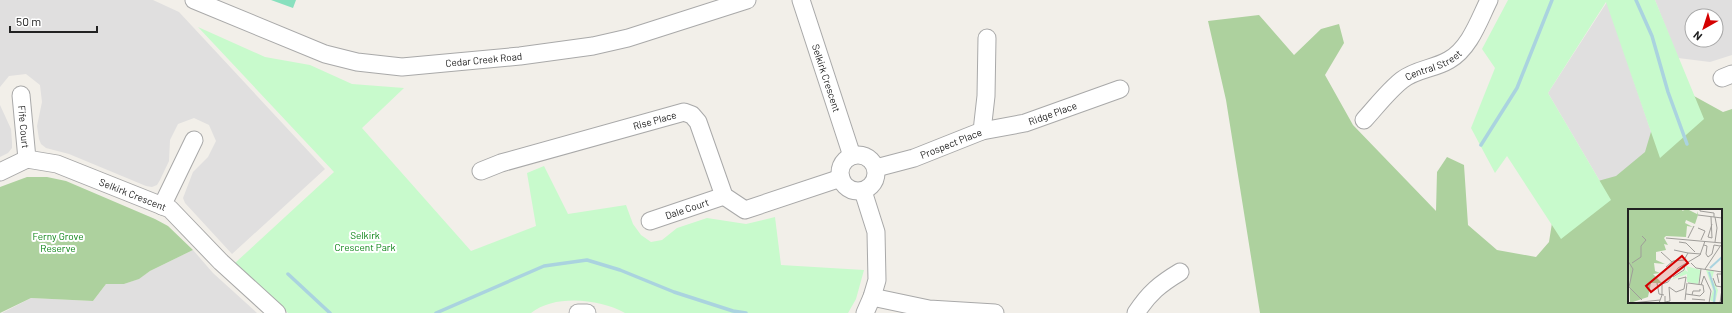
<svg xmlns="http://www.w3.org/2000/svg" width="1732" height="313" viewBox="0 0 1732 313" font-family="Barlow,sans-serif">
  <rect width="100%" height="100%" fill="#f2efe9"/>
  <path fill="#e0dfdf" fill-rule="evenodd" d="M0 0H153L179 12 325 169 232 254 185 203 183 198 193 172 208 157 216 141 209 125 194 118 178 124 170 140 169 161 160 180 157 185 152 187 146 186 69 154 46 148 41 144 39 139 37 126 42 102 40 85 26 74 9 76 0 87Z
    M1655 0H1732V55L1710 62 1678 58ZM1692 16H1716V40H1692Z
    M1607 2 1660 158 1611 200 1548 93Z
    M0 105 11 129 12 142V148L8 153 0 157Z
    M193 250 213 273 257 313H2L31 298 93 301 106 284H124L138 279 150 271Z"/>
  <path fill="#add19e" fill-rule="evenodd" d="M1259 15 1294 55 1321 29 1339 24 1344 43 1325 75 1353 125 1436 211 1437 172 1447 157 1464 165 1468 225 1497 250 1536 257 1549 242 1552 223 1598 181 1616 176 1645 152 1661 98 1674 85 1723 112 1732 109V313H1260L1226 100 1208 21ZM1629 210H1721V302H1629Z
    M27 177H47L66 181 155 219 168 226 193 250 150 271 139 279 124 284H106L93 301 31 298 0 313V187Z"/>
  <path fill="#c8facc" d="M1508 0H1655L1704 119 1660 158 1606 2 1548 93 1611 200 1561 239 1507 156 1495 173 1471 128 1495 68 1482 49Z
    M198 27 265 57 310 65 352 84 404 88 362 128 471 251 536 226 527 173 544 166 568 214 626 205 633 224 641 235 651 242 662 240 677 228 707 218 746 224 775 217 781 265 864 270 856 299 848 313H625C600 299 555 294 531 313H288L235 263 334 172Z"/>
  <path fill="#88e0be" d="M271 0H296L293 8Z"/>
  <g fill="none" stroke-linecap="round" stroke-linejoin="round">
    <path stroke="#aad3df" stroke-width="3.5" d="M1636 0 1652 36 1668 92 1687 144
      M1481 145 1517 88 1552 0
      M288 274 330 313
      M436 313 544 266 587 260 620 270 674 292 733 311 746 313"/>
    <defs>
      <g id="minor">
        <path id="s1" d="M194 0 325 54 357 62 402 67 520 56 593 46 628 38 747 0"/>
        <path id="s2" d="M801 0 852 156"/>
        <path d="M1722 78 1732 74"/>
        <path id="s3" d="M21 95 27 159"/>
        <path id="s4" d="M1364 120C1376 107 1388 91 1402 80 1416 69 1434 69 1449 60 1470 48 1479 20 1489 0"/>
        <path id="s5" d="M982 131 1025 123 1120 89"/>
        <circle cx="858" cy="173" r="18"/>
        <path id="s6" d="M876 168 914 158 982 131 986 96 987 38"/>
        <path id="s7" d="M481 171 501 163 684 112 692 115 698 122 724 196 745 210 841 178"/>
        <path id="s8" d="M0 172 27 159 57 164 170 209 221 262 277 313"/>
        <path d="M863 191 876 232 877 280 872 297 865 313"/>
        <path d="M162 206 194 140"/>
        <path id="s9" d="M650 221 724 196"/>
        <path d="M872 297 929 309 995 313"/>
        <path d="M578 313H587"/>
        <path d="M1136 313C1149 293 1160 284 1180 272"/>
      </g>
    </defs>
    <use href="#minor" stroke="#a9a9a9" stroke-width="19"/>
    <use href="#minor" stroke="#fff" stroke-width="17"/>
  </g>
  <g text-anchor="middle" stroke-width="4" stroke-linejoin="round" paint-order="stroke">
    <g font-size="10" fill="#222" stroke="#fff">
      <text dy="4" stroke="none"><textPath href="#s1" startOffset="302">Cedar Creek Road</textPath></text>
      <text dy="4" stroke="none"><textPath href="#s4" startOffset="90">Central Street</textPath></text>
      <text dy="4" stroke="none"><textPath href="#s2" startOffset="82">Selkirk Crescent</textPath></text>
      <text dy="4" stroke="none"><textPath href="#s5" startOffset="73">Ridge Place</textPath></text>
      <text dy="4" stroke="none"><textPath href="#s7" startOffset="181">Rise Place</textPath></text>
      <text dy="4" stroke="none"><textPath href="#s3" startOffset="32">Fife Court</textPath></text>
      <text dy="4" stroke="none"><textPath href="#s6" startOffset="79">Prospect Place</textPath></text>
      <text dy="4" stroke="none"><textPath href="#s8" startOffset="142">Selkirk Crescent</textPath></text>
      <text dy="4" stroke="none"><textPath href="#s9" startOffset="39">Dale Court</textPath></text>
    </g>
    <g font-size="10" fill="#0c8416" stroke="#fff">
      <text x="365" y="239">Selkirk<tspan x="365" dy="12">Crescent Park</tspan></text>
      <text x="58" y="240">Ferny Grove<tspan x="58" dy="12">Reserve</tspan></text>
    </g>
  </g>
  <g transform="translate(1628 209)">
    <rect width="94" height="94" fill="#f2efe9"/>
    <path d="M0 0H55L54 2 59 0 69 5V2L70 6 67 15 58 11 57 14 65 18 59 17 58 28 38 27 36 29 40 36 36 35 38 41 28 43V51L37 55 26 54 27 62 32 64 25 65 34 74H23L20 88 2 94Z" fill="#add19e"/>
    <path d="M58 57 73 61 70 75 59 73V65L43 71 57 61 60 63ZM78 61 86 62 84 70 90 81 87 94 82 91 85 81Z" fill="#c8facc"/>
    <path fill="none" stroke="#aad3df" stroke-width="2" d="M82 59 94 48M81 63 87 82 86 94"/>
    <path fill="none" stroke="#9f9d99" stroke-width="1" d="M72 0V2L86 4V8M70 6 94 9M83 8 84 29M87 8 89 19 87 33M84 15 80 28 84 29M70 19 77 22 73 31M38 29 94 34M60 29 66 17M51 33 58 34 67 43M76 36 79 37 78 45 80 48 84 45 86 36 92 37M46 41 60 44M33 43 44 53M60 44 73 45M0 52 5 60 1 78 14 91M4 54 13 48V37L18 31 14 27M63 54 68 59 94 63M38 58 45 52 56 51 60 44M77 60 93 36M45 68 56 61 57 56M85 69 88 77 94 78M29 74 31 85 36 86M91 74 89 65H94M71 75 73 60M73 76 76 67 83 82 81 94M58 85 72 87 76 83 75 76 60 74M64 86 65 82H72V80M37 87V93L42 92 41 78 48 83 56 80 58 68 50 70M64 90 77 91M57 91 59 74M4 94 32 91M31 94 34 86V75L40 73 50 59 72 46 77 32M92 94 94 80"/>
    <path fill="#d40000" fill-opacity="0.15" stroke="#d40000" stroke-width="2" d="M54 47 60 54 23 83 18 77Z"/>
    <rect width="94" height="94" fill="none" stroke="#222" stroke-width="2"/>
  </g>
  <g transform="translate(1704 28) rotate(219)"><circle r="19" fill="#ffffff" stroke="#a7a7a7"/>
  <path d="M0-3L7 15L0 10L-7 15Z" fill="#d40000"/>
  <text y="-6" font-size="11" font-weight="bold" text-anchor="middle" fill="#222222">N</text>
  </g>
  <path d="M10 26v6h87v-6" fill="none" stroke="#222222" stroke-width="2"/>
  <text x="16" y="26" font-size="12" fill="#222222" stroke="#ffffff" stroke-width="3" paint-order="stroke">50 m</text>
</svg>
